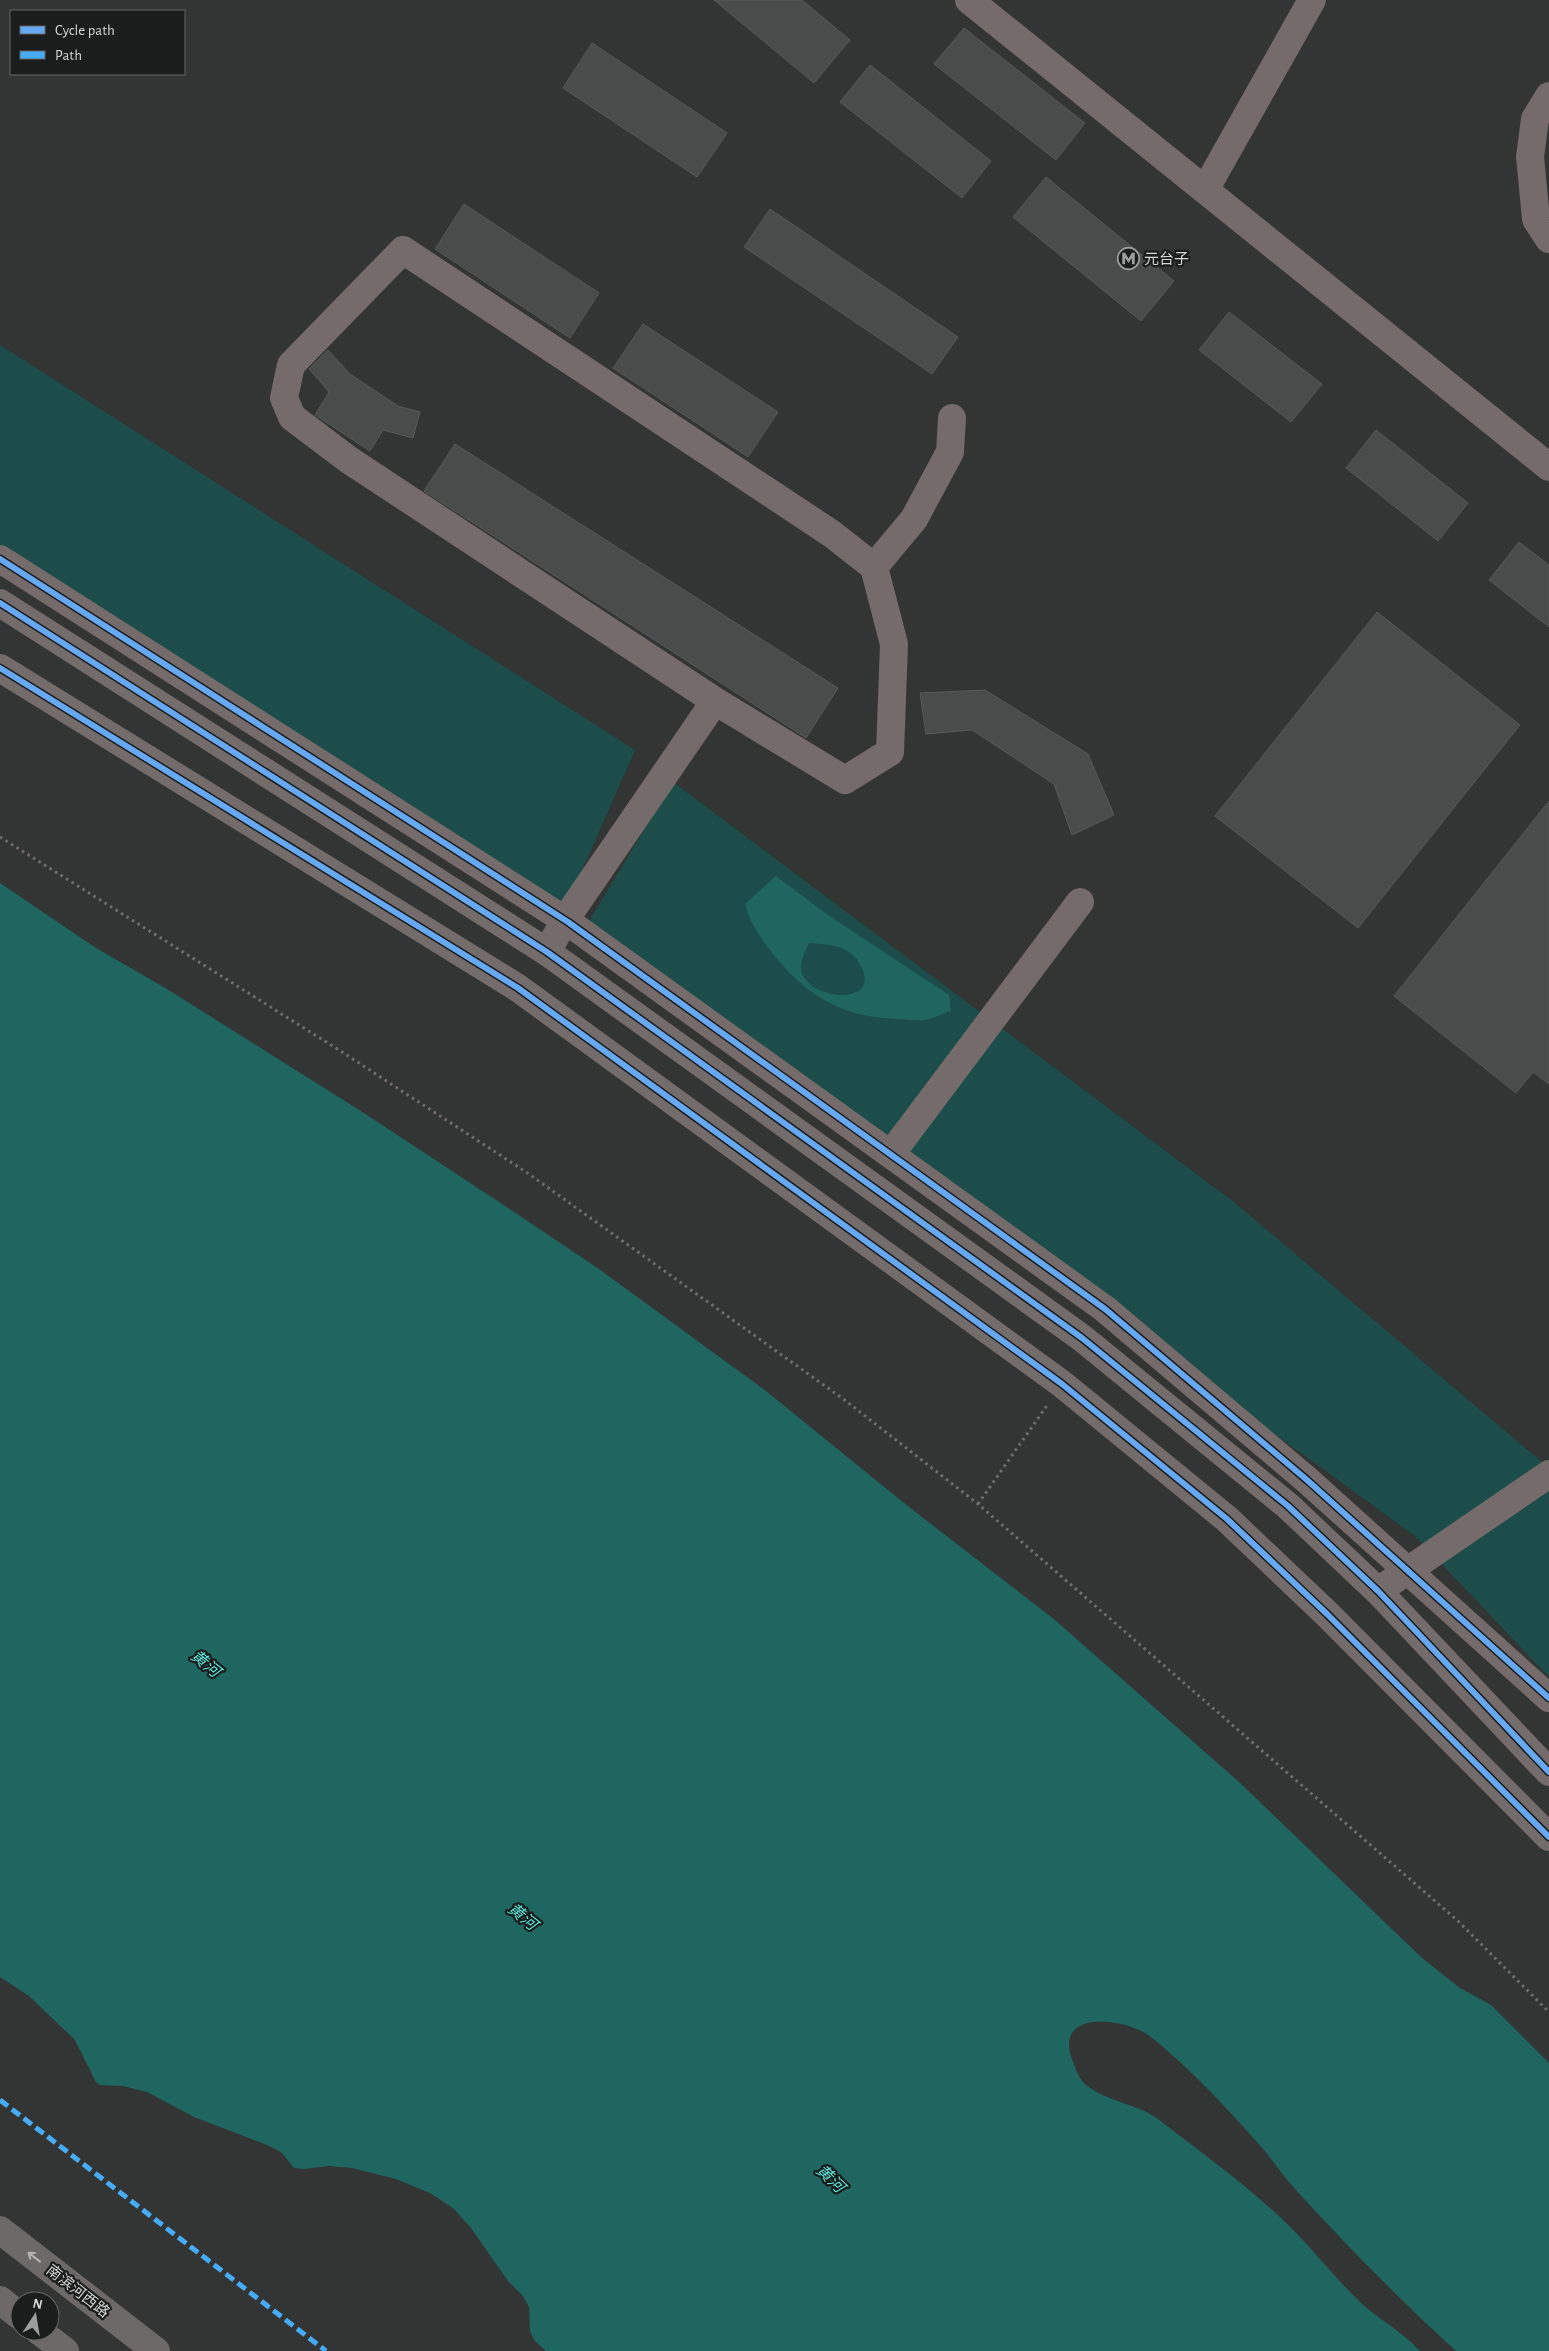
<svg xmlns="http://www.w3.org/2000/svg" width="1549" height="2351" viewBox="0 0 1549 2351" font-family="'Alegreya Sans','Noto Sans SC',sans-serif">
  <rect width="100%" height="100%" fill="#333434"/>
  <path fill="#1c4d4a" d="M0 345 635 750 562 916 0 552Z
    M673 782 1235 1203 1549 1468V1677L1415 1536 583 931Z"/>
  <path fill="#1f6661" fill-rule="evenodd" d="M776 876 828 915 949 995 951 1011C943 1013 933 1019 925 1020 917 1021 907 1019 898 1019 842 1017 808 997 773 954 761 939 750 923 745 904ZM809 943C826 944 848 945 858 961 889 1009 804 1001 801 969 801 959 805 952 809 943Z
    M0 883 96 948 167 989 364 1113 514 1212 599 1269 766 1391 904 1503 1055 1620 1239 1782 1422 1958 1460 1988 1491 2005 1549 2063V2351H1456C1400 2300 1346 2245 1295 2189 1283 2176 1274 2162 1263 2149 1229 2110 1192 2070 1151 2037 1126 2017 1051 2008 1073 2062 1076 2069 1079 2079 1085 2084 1106 2102 1136 2103 1158 2119 1199 2151 1243 2182 1281 2218 1309 2244 1333 2276 1361 2303 1380 2320 1403 2332 1420 2351H546L535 2341 530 2331 529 2307 523 2296 508 2281 471 2228 454 2209 432 2194 396 2179 352 2168 329 2166 304 2169 294 2168 281 2152 267 2145 194 2117 147 2092 123 2086 100 2085 96 2082 75 2040 29 1996 0 1977Z"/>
  <path fill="#4a4b4b" stroke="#575858" d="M714 0H802L850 40 814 83Z
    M964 28 1085 123 1056 160 934 64Z
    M592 43 727 133 697 177 563 88Z
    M870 65 991 161 962 198 840 102Z
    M1046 177 1174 281 1141 321 1013 217Z
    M464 204 599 293 570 338 435 249Z
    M770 209 958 337 932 374 744 247Z
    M1229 312 1322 384 1291 422 1199 350Z
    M643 324 778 412 748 457 613 368Z
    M328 350 350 374 398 406 420 412 413 438 383 430 370 451 315 415 329 392 309 369Z
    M1376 430 1468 503 1438 541 1346 468Z
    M455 444 838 688 806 738 424 491Z
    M1519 542 1549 565V627L1489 580Z
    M1377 612 1520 725 1358 928 1215 816Z
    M985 690 1088 754 1114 815 1072 835 1054 784 972 730 926 734 920 693Z
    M1549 801V1084L1533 1072 1516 1093 1394 996Z"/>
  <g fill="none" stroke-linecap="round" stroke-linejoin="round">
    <path stroke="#736e6d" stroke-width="3" stroke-dasharray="2.5 4" stroke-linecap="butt" d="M0 837 339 1050 529 1174 846 1401 978 1504 1458 1921 1549 2012
      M978 1504 1048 1404"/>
    <path stroke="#746b6a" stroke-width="28" d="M969 0 1549 467
      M1549 96 1535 119 1530 157 1536 219 1549 239
      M1205 190 1312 0
      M403 250 832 534 874 567 894 644 890 752 845 780 715 701 349 460 292 417 284 398 291 365Z
      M0 559 568 922 1105 1309 1307 1480 1549 1698
      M874 567 914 519 950 452 952 418
      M547 952 565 920 715 701
      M891 1154 1080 902
      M1378 1591 1549 1474"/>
    <path stroke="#746b6b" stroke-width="28" d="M0 603 547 952 1082 1338 1288 1506 1378 1591 1549 1772
      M0 668 518 988 1062 1384 1227 1519 1327 1614 1549 1837"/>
    <path stroke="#6c6968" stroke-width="28" d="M0 2230 156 2351
      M0 2300 20 2316
      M39 2331 65 2351"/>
    <path stroke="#736e6d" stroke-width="3" stroke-dasharray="2.5 4" stroke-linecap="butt" d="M1534 1841 1549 1826"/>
    <path stroke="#46acf6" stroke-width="5" stroke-dasharray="10 5" stroke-linecap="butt" d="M0 2100 326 2351"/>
    <defs>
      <path id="cycleway" d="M0 559 568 922 1105 1309 1307 1480 1549 1698
        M0 603 547 952 1082 1338 1288 1506 1378 1591 1549 1772
        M0 668 518 988 1062 1384 1227 1519 1327 1614 1549 1837"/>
    </defs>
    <use href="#cycleway" stroke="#1b1c1c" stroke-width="9"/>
    <use href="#cycleway" stroke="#66a8f1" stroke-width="6"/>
  </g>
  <defs><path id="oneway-shaft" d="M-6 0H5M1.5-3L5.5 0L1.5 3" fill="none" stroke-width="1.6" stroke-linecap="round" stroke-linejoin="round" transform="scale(1.25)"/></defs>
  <use stroke="#b5b5b5" href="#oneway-shaft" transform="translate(34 2257) rotate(-142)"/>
  <defs>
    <symbol id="metro-ring" viewBox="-11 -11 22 22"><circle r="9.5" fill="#1b1c1c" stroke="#9c9d9d" stroke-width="1.5"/><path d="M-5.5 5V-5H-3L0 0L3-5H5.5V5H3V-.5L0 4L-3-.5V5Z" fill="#9c9d9d"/></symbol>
  </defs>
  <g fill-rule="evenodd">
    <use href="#metro-ring" x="1116" y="246" width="25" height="25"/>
  </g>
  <g text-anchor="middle" stroke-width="4.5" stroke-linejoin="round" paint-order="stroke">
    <g font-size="15" fill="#d4d6d6" stroke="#1b1c1c" text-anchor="start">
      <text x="1144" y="264">元台子</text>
    </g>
    <g font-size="15" fill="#d4d6d6" stroke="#1b1c1c">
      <text transform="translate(78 2291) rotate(38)" y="5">南滨河西路</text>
    </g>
    <g font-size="16" font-style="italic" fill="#5ae7dc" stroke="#1b1c1c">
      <text transform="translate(206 1663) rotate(39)" y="6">黄河</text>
      <text transform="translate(523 1916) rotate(39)" y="6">黄河</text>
      <text transform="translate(831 2178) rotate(44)" y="6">黄河</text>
    </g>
  </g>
  <rect x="10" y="10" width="175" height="65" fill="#1b1c1c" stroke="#656666"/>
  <rect x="20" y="26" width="25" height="8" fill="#66a8f1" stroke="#656666"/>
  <text x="55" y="35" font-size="15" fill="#d4d6d6">Cycle path</text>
  <rect x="20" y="51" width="25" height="8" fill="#46acf6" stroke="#656666"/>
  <text x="55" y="60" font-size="15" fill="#d4d6d6">Path</text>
  <g transform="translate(35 2316) rotate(12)"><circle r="24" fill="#1b1c1c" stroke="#656666"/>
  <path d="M0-4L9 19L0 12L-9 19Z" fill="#9c9d9d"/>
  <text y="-8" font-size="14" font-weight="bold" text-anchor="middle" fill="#d4d6d6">N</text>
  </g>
</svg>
